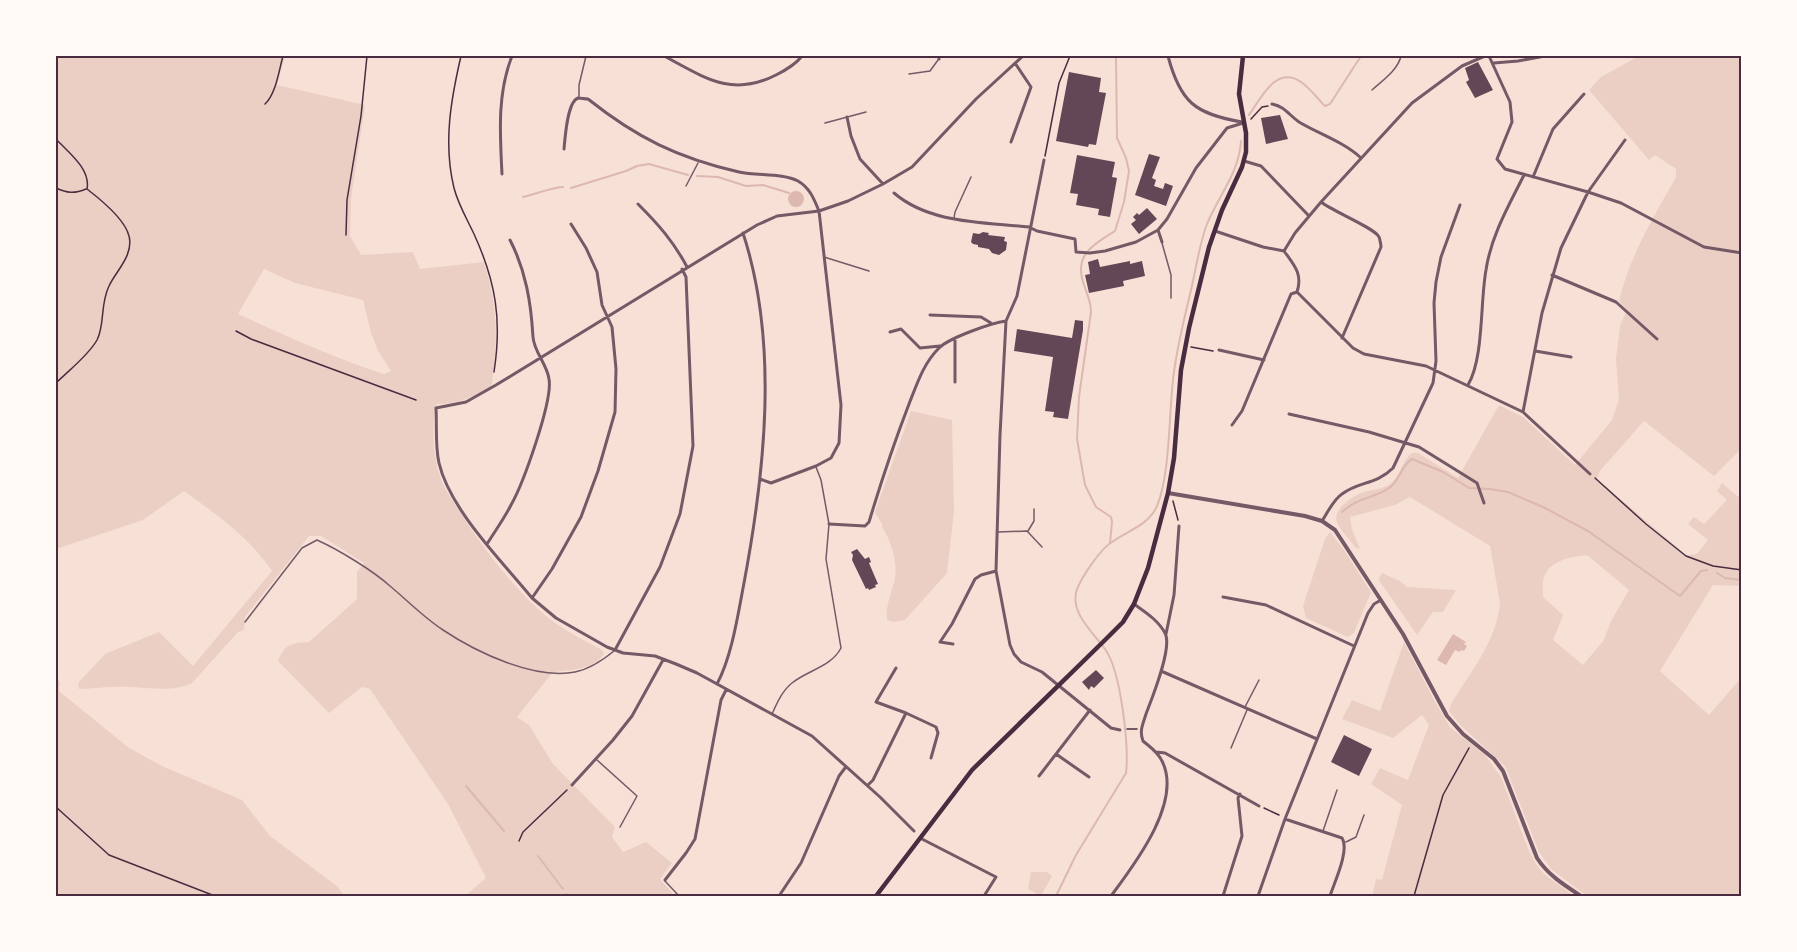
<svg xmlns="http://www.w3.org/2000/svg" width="1797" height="952" viewBox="0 0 1797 952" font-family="'IBM Plex Sans',sans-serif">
  <rect width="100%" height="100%" fill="#f7e1d7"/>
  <path fill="#ebcfc5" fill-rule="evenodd" d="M56 56H285L277 85 365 105 351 199 350 236 361 255 413 252 420 269 484 262C498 310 498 333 492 383L491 387C473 397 457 404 437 404 431 422 433 458 440 476 444 489 453 501 460 512 482 546 507 580 537 608 555 626 580 638 602 650L604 654C593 670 570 670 553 672L517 717 529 725 553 764 615 827 612 837 623 852 646 842 672 863 660 879 675 896H465L486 878 448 804 370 689 362 687 329 713 278 661C285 644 291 643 309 642L357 599V572L364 563 321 536H309L245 617 244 630 238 632 192 683C173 693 148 687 127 687 111 686 95 689 79 689L78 683 105 654 159 632 193 666 272 571C250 538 216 514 184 491L143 520 56 549ZM264 269 295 283 363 300 371 333 378 351 391 371 384 374C334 358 286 336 238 314Z
    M1639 56H1741V449L1714 476 1644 421 1600 471 1597 479 1686 555 1697 554 1708 540 1688 524 1694 517 1704 524 1727 500 1717 491 1722 483 1741 499V586L1713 585 1660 671 1709 715 1741 678V896H1587L1551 869 1539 852 1505 766 1460 725 1449 711 1451 704C1470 673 1497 640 1500 603L1490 546 1410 497 1395 505 1350 517 1352 529 1360 549 1356 548C1350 540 1343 533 1338 525 1330 510 1352 496 1364 492 1371 490 1380 489 1387 486 1400 479 1401 461 1412 453H1418L1458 478 1499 405 1523 417 1575 465 1612 420 1619 399 1616 359 1620 326 1627 310 1619 301C1630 255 1653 218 1676 177V169L1655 155 1649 160 1589 90 1601 77ZM1587 555 1629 590 1611 621 1604 640 1583 665 1553 640 1563 615 1543 597C1543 592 1542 582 1544 577 1550 560 1571 557 1587 555Z
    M911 411 952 420 954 511 947 573 905 620 893 622 887 620C885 608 891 594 894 582 899 566 891 540 882 527V524L875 512Z
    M1330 532 1344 550 1371 592 1354 633 1348 637 1306 618 1303 606 1325 539Z
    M1382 573 1400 581 1407 587 1456 590 1443 612H1433L1417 635 1378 579Z
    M1404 642 1433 698 1450 727 1485 755 1501 777 1529 851 1536 864 1544 874 1574 896H1372L1376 879 1382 880 1402 805 1371 784 1380 768 1408 780 1429 725 1422 715 1393 738 1342 719 1352 700 1380 711Z
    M56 676 60 683 59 691 129 748 162 766 242 800 270 836 338 887 344 896H56Z
    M1031 872H1047L1052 876 1041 896 1028 889Z"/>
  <path fill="#dcb8b0" d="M788 199a8 8 0 1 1 16 0a8 8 0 1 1-16 0Z
    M1453 634 1466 642 1464 644 1467 646 1464 651 1461 650 1460 652 1455 650 1446 665 1437 660Z"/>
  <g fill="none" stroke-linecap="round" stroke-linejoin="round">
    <path stroke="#dcb8b0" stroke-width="2" d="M1249 115C1261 98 1276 65 1301 82 1310 88 1317 98 1325 106L1330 104 1361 56
      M697 176 718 177 746 186 763 185 789 193
      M571 188 626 171 637 166 649 164 688 175
      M523 197C537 194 549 188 563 187
      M1342 512C1358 497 1373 499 1389 488 1400 481 1401 465 1412 459L1443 472 1469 488 1490 489 1508 492 1543 507 1588 531 1680 596 1701 571 1707 570
      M1110 543 1112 522 1111 517 1096 507 1085 485 1077 439 1079 397 1091 312C1091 302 1087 294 1084 285 1073 255 1093 245 1115 231L1124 202 1129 171 1126 158 1117 138 1116 56
      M1717 573 1725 578 1742 580
      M466 786 504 831
      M538 856 563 889
      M567 894 568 896
      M1056 896 1076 855 1126 773C1129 745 1121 671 1105 649 1093 632 1069 613 1077 589 1082 577 1100 549 1112 542 1128 530 1148 526 1157 506 1170 475 1169 414 1173 380 1176 350 1184 320 1191 290 1196 269 1199 245 1207 224 1219 195 1239 173 1241 141"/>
  </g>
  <path fill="#644757" d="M1478 62 1493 90 1475 98 1466 82 1469 80 1465 68Z
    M1069 72 1101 78 1099 92 1106 93 1096 145 1089 144 1088 147 1056 141Z
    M1280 115 1288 139 1266 144 1261 118Z
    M1149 154 1160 157 1152 178 1156 180 1154 186 1163 189 1165 183 1173 186 1166 206 1135 195Z
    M1077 155 1115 162 1112 177 1117 178 1110 217 1098 215 1099 209 1076 205 1078 194 1070 193Z
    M1147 208 1157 219 1139 234 1131 224 1136 220 1133 217 1137 213 1139 215Z
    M983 232 989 233 988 235 1005 237 1004 241 1007 242 1006 250 999 255 992 253 989 249 978 247V245L973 244 971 242 973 233 979 234Z
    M1098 259 1100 267 1130 261V264L1142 261 1145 276 1123 281 1124 286 1089 293 1085 275 1090 274 1088 262Z
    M1075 320 1083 321V330L1068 419 1053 417 1054 412 1045 411 1053 357 1014 351 1017 329 1072 338Z
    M857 549 865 559 869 557 871 562 869 563 878 584 875 585 876 587 869 590 868 588 866 589 852 560 853 555 851 552Z
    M1096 670 1104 678 1094 688 1091 686 1089 690 1082 682Z
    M1344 735 1372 749 1359 776 1331 762Z"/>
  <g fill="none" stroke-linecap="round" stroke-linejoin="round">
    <path stroke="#4a2c40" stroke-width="1.5" d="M461 56C451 99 443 143 454 188 458 204 467 219 474 234 496 282 502 320 494 372
      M265 104C276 94 279 70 283 56
      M1251 119 1262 107 1268 106
      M56 139C68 152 91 169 87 189
      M1045 156 1059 83 1070 56
      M56 188C67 193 74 194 86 189
      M346 235 347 200 361 116 367 56
      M236 331 251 339 416 400
      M1191 347 1213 351
      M56 383C69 370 88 356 97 340 105 325 100 304 109 286 116 271 134 255 129 236 125 219 100 199 87 189
      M1595 478 1646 524 1686 556 1713 566 1742 570
      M1173 501 1178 520
      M1127 729H1137
      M56 807 109 855 215 896
      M1264 808 1279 815
      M519 841 523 832 567 790
      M1414 896 1443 795 1469 748"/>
    <path stroke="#755966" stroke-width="1.5" d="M909 74 930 71 938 60
      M1372 90C1382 81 1398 70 1401 56
      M579 97V85L586 56
      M825 123 866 112
      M686 186 698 163
      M954 218 955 212 971 177
      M1162 243 1171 275V298
      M824 257 869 271
      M1028 531 1034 521V509
      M998 532 1027 531 1042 547
      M245 622 302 548 317 540C339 550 372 570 390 586 408 601 423 617 443 630 476 652 534 680 575 672 590 669 603 660 614 651
      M1245 707 1259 680
      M772 714C777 703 782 691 792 683 808 670 831 667 841 648L826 559 829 524 821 480 816 467
      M1231 748 1247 710
      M597 760 637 796 620 827
      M1323 831 1337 790
      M1346 842 1356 837 1364 815
      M665 881 679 896"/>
    <path stroke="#755966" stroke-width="3" d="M664 56C704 77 731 98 776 75 786 70 796 64 802 56
      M1168 56C1180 102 1195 114 1242 122
      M1489 56 1510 102 1512 122 1497 159 1505 169 1588 192 1621 203 1704 247 1742 253
      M939 59V56
      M1494 63 1518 61 1545 56
      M1272 104C1284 106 1289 115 1299 122 1319 134 1344 142 1361 158
      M847 117 851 136 860 159 883 184
      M1011 142 1031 87 1015 63
      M564 149C565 139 567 102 578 98 581 98 585 99 588 99 637 138 678 158 739 172 757 176 783 173 798 181 810 188 814 199 819 211L841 405 839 443 831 458 816 466 771 483 760 479
      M1044 160 1017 296 1006 321 1000 435 996 571 1010 645 1014 654 1021 662 1042 672 1111 728 1120 730
      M1244 161 1261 166 1309 216
      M502 174C500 134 497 94 512 56
      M1533 177 1553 129 1584 94
      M894 193C930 224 984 222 1029 227L1037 231 1075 239 1076 252 1090 253 1105 251 1136 242 1158 230 1167 219 1196 168 1227 128 1243 123
      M1321 202C1332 211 1375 228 1379 237 1380 239 1381 246 1381 247L1342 338
      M638 204C658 224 674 242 687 267
      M1158 230 1162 242
      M1215 231 1263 247 1284 251
      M1284 251C1294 265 1303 274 1297 292L1353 348 1364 354 1426 366 1523 412 1590 474
      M1284 251 1295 233 1321 202 1412 103 1462 66 1485 56
      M1552 275 1616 302 1657 339
      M930 315 981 317 991 323
      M890 332 901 329 920 348 940 346
      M1219 350 1264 360
      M1535 351 1571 357
      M955 382V340
      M1468 385C1484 358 1480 302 1486 270 1491 236 1509 205 1524 175
      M1523 412 1542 313 1561 248 1588 192 1625 140
      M1289 414 1369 432 1419 447 1477 483 1484 503
      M1232 425 1242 411 1291 294 1297 292
      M1322 521C1328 512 1333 500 1342 494 1359 481 1376 485 1393 468L1433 383 1436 361 1434 303 1436 282 1441 257 1460 205
      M829 524 865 526 869 522C881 482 894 443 909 404 917 384 923 364 939 348 949 338 991 323 1006 321
      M487 544C495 531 504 519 511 505 523 484 553 401 549 379 547 364 534 352 533 337 531 303 526 271 510 240
      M1223 597 1266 605 1354 646
      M532 598 552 569 581 517 598 471 615 412 616 369 612 327 602 305 597 272 586 248 571 224
      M1166 634 1174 595 1179 526
      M953 644 940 642 952 624 975 579 981 575 996 571
      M615 650 660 567 680 514 693 446 686 277 682 269
      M896 668 876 702 906 713 936 727 938 733 931 758
      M1161 671 1317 739
      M717 684C732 656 738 614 744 583 765 471 779 343 743 233
      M1156 752 1165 753 1259 806
      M1056 754 1089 777
      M1039 776 1090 710
      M572 785 613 740 632 716 663 660
      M868 785 873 780 906 713
      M1285 819 1342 838C1350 850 1334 883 1330 896
      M914 831 880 797 812 736 697 673 676 664 655 656 623 653 607 647 556 618 532 598C502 561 450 510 439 463 435 446 437 426 436 408L466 402 496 385 757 225 777 216 819 211 848 201 883 184 912 167 976 99 1023 56
      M920 838 996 877 984 896
      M665 880 686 853 695 839 721 700 726 690
      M779 896 801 863 839 776 845 768
      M1111 896C1134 865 1183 802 1162 761 1158 752 1150 747 1143 741 1139 731 1143 724 1146 714 1152 698 1173 647 1165 633 1158 620 1145 612 1134 604
      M1223 896 1242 836 1238 798 1240 794
      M1258 896 1285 819 1368 613 1374 604 1381 600"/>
    <path stroke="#755966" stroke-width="4" d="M1168 493 1305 516 1322 521 1335 530 1403 634 1447 716 1463 734 1494 759 1503 771 1537 858C1548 875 1564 885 1581 896"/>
    <path stroke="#4a2c40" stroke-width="4.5" d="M876 896 972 770 1105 640 1123 622 1134 604 1148 568 1168 493 1174 458 1181 370 1189 328 1209 247 1222 210 1242 167 1246 152V133L1239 94 1243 56"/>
  </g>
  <rect width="1797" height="952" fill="none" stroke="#fffaf5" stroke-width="114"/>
  <rect x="57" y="57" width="1683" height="838" fill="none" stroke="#4a2c40" stroke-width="2"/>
</svg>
